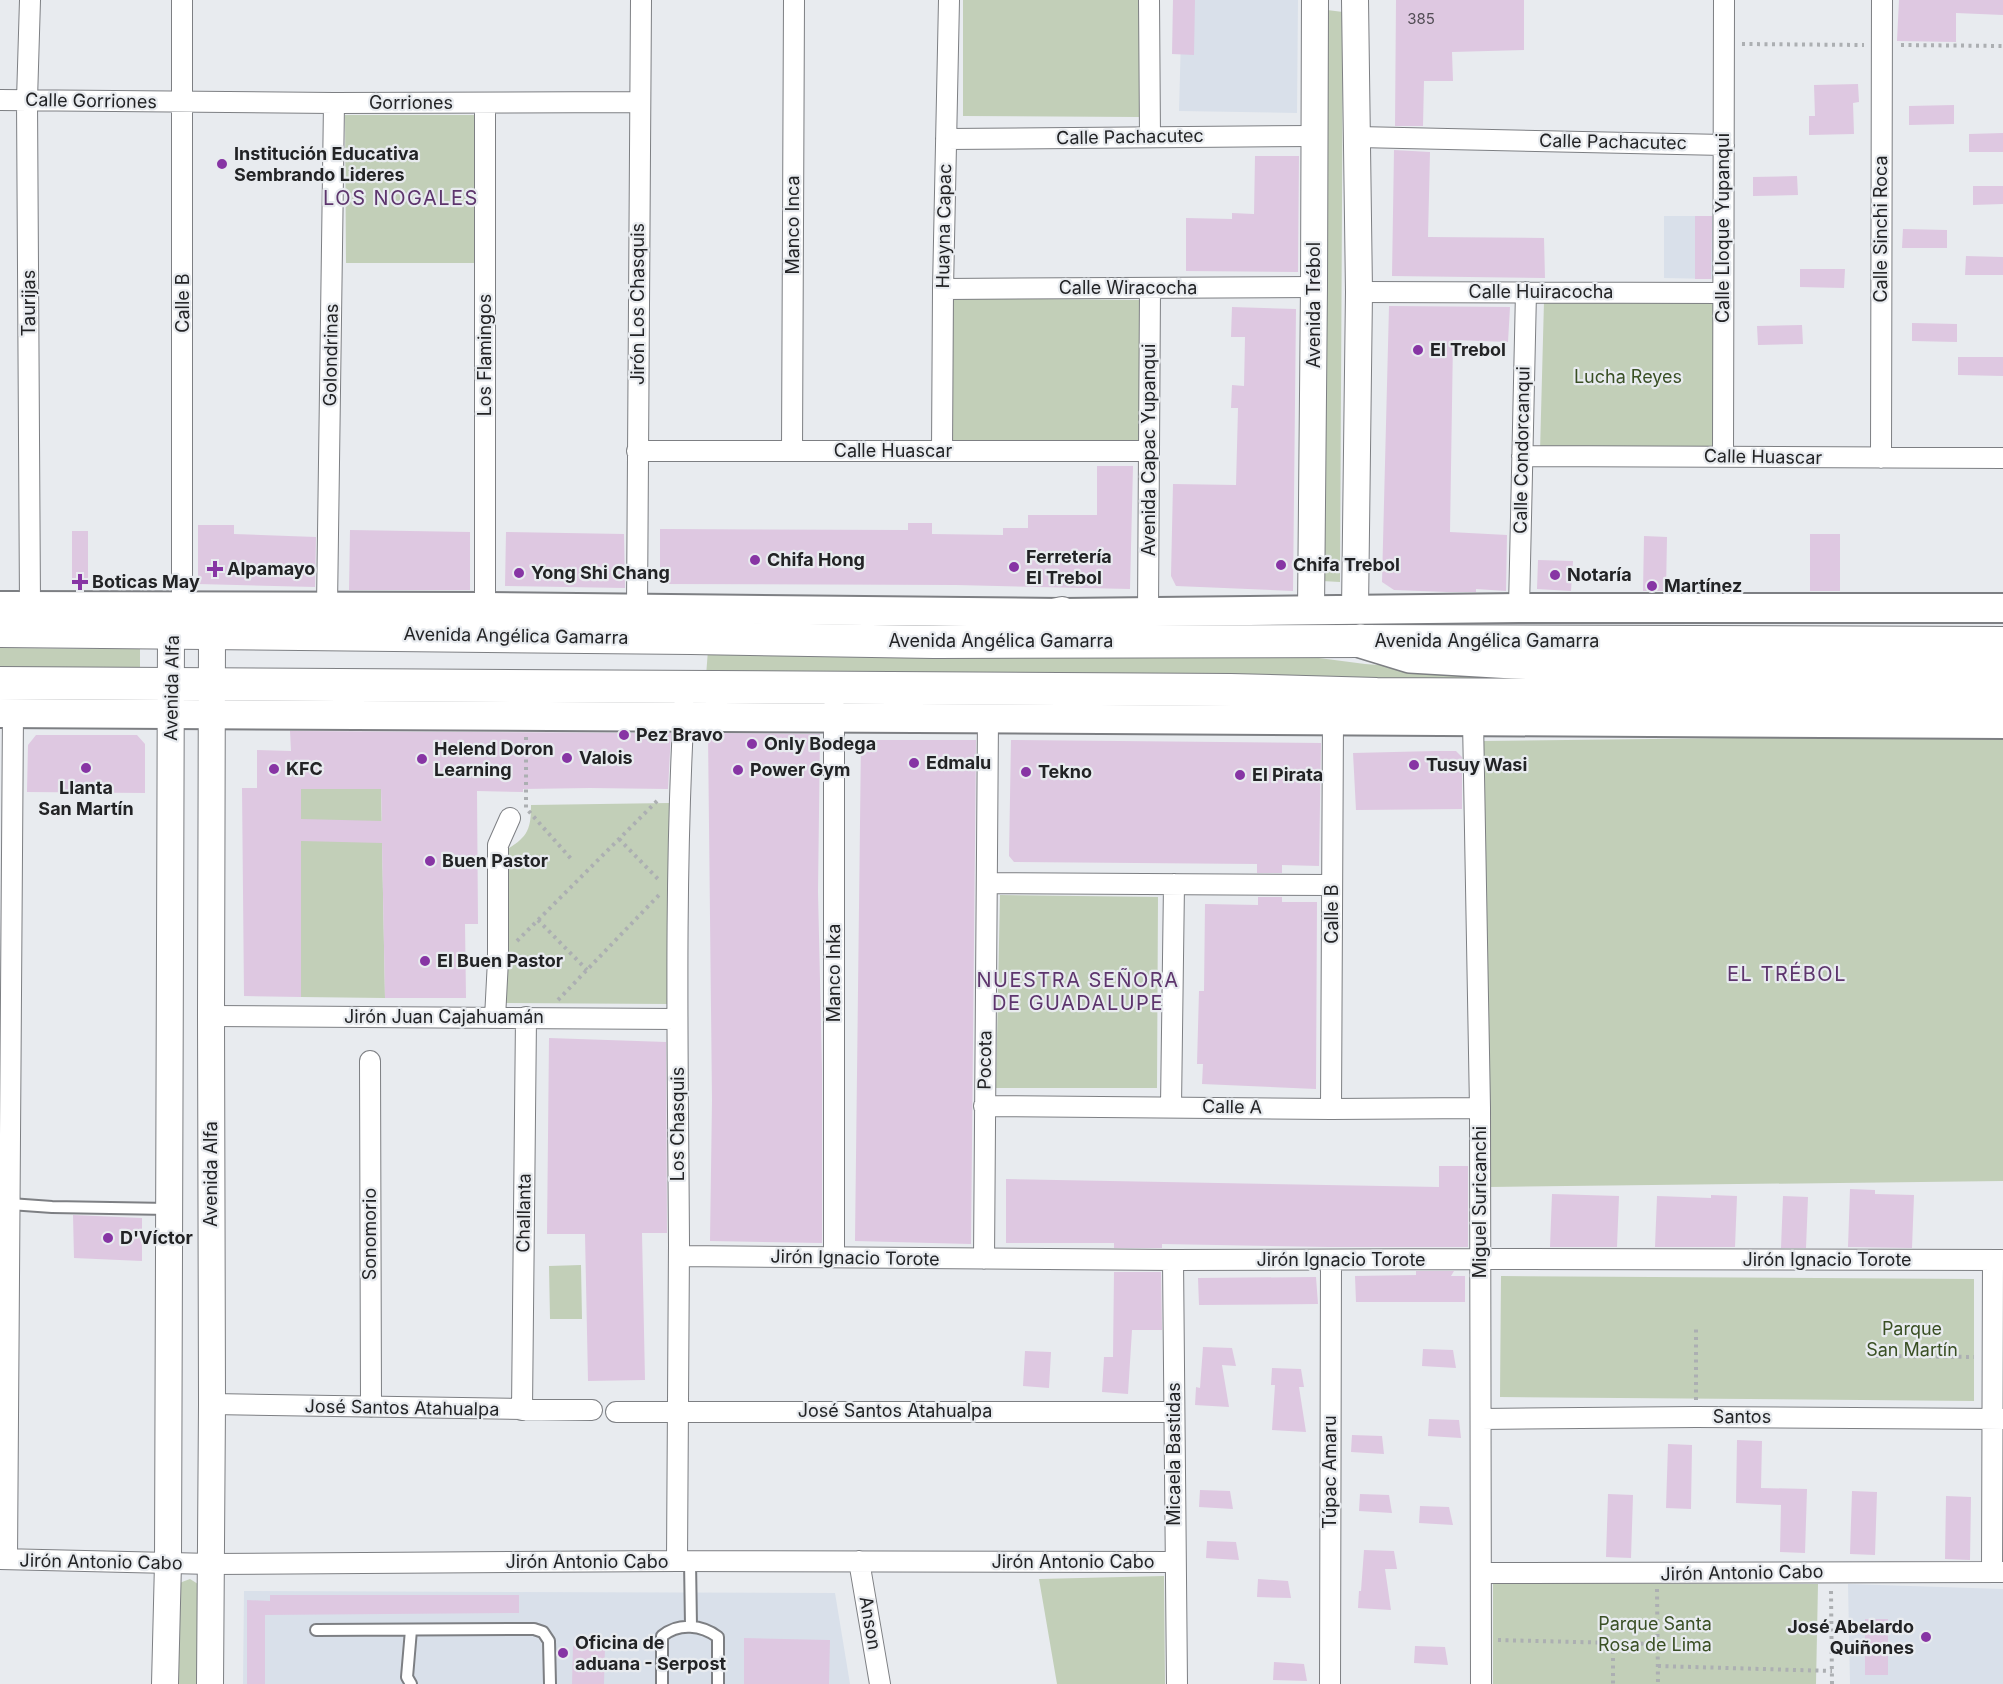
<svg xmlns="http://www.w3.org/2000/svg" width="2003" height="1684" viewBox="0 0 2003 1684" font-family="Inter,sans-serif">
  <rect width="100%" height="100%" fill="#e8ebef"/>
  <path fill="#d9e0ea" d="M1182 0H1298L1297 113 1179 111Z
    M1664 216H1713V279L1664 278Z
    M1848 1584 2003 1589V1684H1850Z
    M244 1591 835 1593 850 1684H243Z"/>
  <path fill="#c2cfb8" d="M963 0H1139V117L963 116Z
    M1327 10 1343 12 1340 582 1322 581Z
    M345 115H474L475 263H346Z
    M952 298 1142 300 1141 443 951 442Z
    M1544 301 1715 303 1716 453 1540 452Z
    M0 648 140 649V671L0 670Z
    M708 650 1273 652 1365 664 1445 670 2003 689 706 676Z
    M2003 735V1181L1489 1187 1483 741Z
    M301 789H381L385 998 301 997Z
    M669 803 668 1004 504 1003 506 850C528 837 531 829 531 805Z
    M1000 895 1158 897 1157 1088H996Z
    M581 1265 582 1319H550L549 1266Z
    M1501 1276 1974 1279V1401L1500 1397Z
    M1164 1576 1165 1684H1057L1039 1579Z
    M190 1579 198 1584 200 1595V1684H173L176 1586 182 1582Z
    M1493 1583 1818 1584 1816 1684H1493Z"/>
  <path fill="#dec8e1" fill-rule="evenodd" d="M1173 0H1195L1194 55 1172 54Z
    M1396 0H1524V50L1452 52 1453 81H1424L1423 126H1395Z
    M1899 0H2003V15L1956 13V42L1897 41Z
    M1858 84 1859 102 1853 103 1854 134 1809 135V116H1815L1814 85Z
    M1954 105V124L1909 125V106Z
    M2003 133V152H1969V134Z
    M1394 150 1430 152 1428 237 1544 238 1545 278 1392 276Z
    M1255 156H1299L1298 272 1186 271V218L1232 219V213L1254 214Z
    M1797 176 1798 195 1753 196V177Z
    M1973 186H2003V204L1973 205Z
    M1695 216H1712L1711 279H1695Z
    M1903 229 1947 230V248H1902Z
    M1966 256 2003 257V275H1965Z
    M1800 269H1845L1844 288 1800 287Z
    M1389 306 1510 307 1508 342 1453 340 1450 532 1507 535 1506 591 1476 589V592H1447L1394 590 1382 582Z
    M1232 307 1296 309 1293 591 1176 586 1171 576 1173 484 1236 485 1238 408H1231L1232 385 1244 386 1245 337H1231Z
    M1912 323 1957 324V342L1912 341Z
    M1802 325 1803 344 1758 345 1757 326Z
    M1958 357H2003V376L1958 375Z
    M1097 466H1133L1130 589 956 585 660 584V529L908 530V523H932V534L1003 535V528H1028V515H1097Z
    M198 525H234V534L316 537 315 587 198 584Z
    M350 530 470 532V590H349Z
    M72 531H88V586H72Z
    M506 532 624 534 625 588 505 586Z
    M1810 534H1840V591H1810Z
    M1644 536 1667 537 1666 591H1643Z
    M1538 560 1573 561 1571 591 1537 589Z
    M290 731 671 733 668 789 590 788 523 789V792L477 791 478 924H465L466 998H385L382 843 301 841V997L244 996 242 788H257V750L291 751ZM301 789H381L382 821 301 819Z
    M708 733 820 734 818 892 822 1069V1243L710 1241 712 1100Z
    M36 735H137L145 744V793L27 792 28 745Z
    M861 740H976L971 1244 855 1241Z
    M1011 740 1321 743 1319 866 1282 865V873H1257V864L1014 862 1009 856Z
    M1435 751H1456L1462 757V809L1356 810 1353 753Z
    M1258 897H1282V902H1317L1316 1089 1202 1084 1203 1064H1197L1199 991H1204L1205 904 1258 905Z
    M549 1038 666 1042 667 1233H642L645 1380 588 1381 585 1234H547Z
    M1439 1166H1468V1247H1328L1162 1244V1248H1114V1243H1006V1179L1439 1187Z
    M1850 1189 1875 1190V1194L1914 1195 1912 1248 1848 1247Z
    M1552 1194 1619 1196 1617 1247H1550Z
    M1711 1195 1737 1196 1735 1247H1655L1657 1196 1711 1198Z
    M1783 1196 1808 1197 1806 1248H1781Z
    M73 1215 142 1218V1261L74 1258Z
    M1416 1271H1454L1451 1276H1465V1302H1356L1355 1276 1416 1275Z
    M1114 1272H1161L1162 1330H1132L1128 1394 1102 1392 1104 1357H1113Z
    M1316 1277 1318 1304 1199 1305 1198 1278Z
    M1203 1347 1232 1348 1236 1366 1222 1365 1229 1407 1195 1405 1196 1387 1200 1388Z
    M1423 1349 1453 1350 1456 1368 1422 1366Z
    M1025 1351 1051 1352 1049 1388 1023 1386Z
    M1272 1368 1301 1369 1304 1387H1299L1306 1432 1272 1430 1275 1385H1271Z
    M1429 1419 1459 1420 1461 1438 1428 1436Z
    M1352 1435 1382 1436 1384 1454 1351 1452Z
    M1737 1440 1762 1441 1761 1488 1807 1489 1805 1553 1780 1552 1781 1505 1736 1503Z
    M1668 1444 1692 1445 1691 1509 1666 1508Z
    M1200 1490 1230 1491 1233 1509 1199 1507Z
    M1852 1491 1877 1492 1875 1555 1850 1554Z
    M1360 1494 1389 1495 1392 1513 1359 1511Z
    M1608 1494 1633 1495 1631 1558 1606 1557Z
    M1946 1496 1971 1497 1970 1560 1945 1559Z
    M1420 1506 1449 1507 1453 1525 1419 1523Z
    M1207 1541 1236 1542 1239 1560 1206 1558Z
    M1364 1550 1394 1551 1397 1569H1385L1391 1610 1358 1608 1359 1591H1361Z
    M1258 1579 1288 1581 1291 1598 1257 1597Z
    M270 1595H519V1613L265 1615V1684H247V1600L270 1601Z
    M1865 1619H1888V1675H1865Z
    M744 1638 830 1640 829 1684H744Z
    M573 1646 605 1647 604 1684H572Z
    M1415 1646 1445 1647 1448 1665 1414 1663Z
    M1274 1662 1304 1664 1307 1681 1273 1680Z"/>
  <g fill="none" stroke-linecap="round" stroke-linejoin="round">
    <defs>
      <path id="service" d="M10 1204 52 1207 169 1209
        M690 1561 691 1626
        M316 1630 534 1629 543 1632 549 1641 550 1684
        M411 1630 407 1677 411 1684
        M662 1684V1636C679 1622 702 1625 718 1637V1684"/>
      <path id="minor" d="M30 0 27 100 30 606
        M182 0V606
        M1149 0 1150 137
        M0 100 334 103 640 102
        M485 103V607
        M1358 137 1724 145
        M946 139 1314 136
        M943 289 1314 287
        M1359 292 1723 293
        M637 451H1148
        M792 451 794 0
        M942 451 943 289 949 0
        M1522 456 2003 458
        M1723 456 1724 0
        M1881 458 1882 0
        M327 606 334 103
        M1519 608 1526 292
        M637 609 641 0
        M1148 612 1150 288
        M1473 720 1480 1108 1481 1684
        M987 883 1332 885
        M211 1016 677 1019
        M495 1018 498 960V845L510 818
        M370 1061 371 1407
        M984 1106 1331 1109 1480 1108
        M1171 1106 1174 884
        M1331 1109 1333 720
        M679 1256 1173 1260 1480 1259 2003 1260
        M834 1257V706
        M984 1259 988 717
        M1173 1260 1177 1684
        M212 1404 592 1410
        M522 1410 526 1017
        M616 1412H1174
        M1481 1419 1696 1417 2003 1419
        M0 1559 212 1564 677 1561 1174 1562
        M7 1559 13 713
        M677 1561C677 1456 679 1350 679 1244 678 1065 674 885 684 706
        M859 1561 880 1684
        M1992 1572 1993 1260
        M1481 1573 2003 1572
        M1330 1684 1331 1260"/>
      <path id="tertiary" d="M1355 610 1359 292 1355 0
        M1311 611 1314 287 1315 0
        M165 1684 168 1563 171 632 182 606 212 632 211 1016 212 1404 210 1684"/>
      <path id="secondary" d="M0 606 485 607 1062 613 1519 608H2003
        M0 713 2003 724"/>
      <path id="primary" d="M990 629 1062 613
        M0 631 691 638 934 642 1361 641 2003 643
        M0 683 1231 690 1377 694 2003 697
        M1333 720 1377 694"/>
      <path id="motorway" d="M1361 641 1410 656 1513 662 1718 669 2003 674"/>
    </defs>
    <use href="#service" stroke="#7d7f83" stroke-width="14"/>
    <use href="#minor" stroke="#7d7f83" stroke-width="22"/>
    <use href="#tertiary" stroke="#7d7f83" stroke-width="28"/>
    <use href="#secondary" stroke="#7d7f83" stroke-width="32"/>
    <use href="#primary" stroke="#7d7f83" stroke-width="34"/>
    <use href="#motorway" stroke="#7d7f83" stroke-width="36"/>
    <path stroke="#acafb2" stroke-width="4" stroke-dasharray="3 4.5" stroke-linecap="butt" d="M1742 44 1864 45
      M1901 45 2003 46
      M526 737V808L573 861
      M619 839 658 879
      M538 920 587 970
      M517 941 660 798
      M558 1000 659 895
      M1876 1356 1974 1357
      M1696 1400V1326
      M1657 1589 1658 1684
      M1831 1591 1832 1684
      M1498 1640 1657 1644
      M1613 1643V1684
      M1658 1666 1832 1671"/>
    <use href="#service" stroke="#fff" stroke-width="10"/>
    <use href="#minor" stroke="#fff" stroke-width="20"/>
    <use href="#tertiary" stroke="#fff" stroke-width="26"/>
    <use href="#secondary" stroke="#fff" stroke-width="28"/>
    <use href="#primary" stroke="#fff" stroke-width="32"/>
    <use href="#motorway" stroke="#fff" stroke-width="33"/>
  </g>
  <g fill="#8735a4" stroke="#e8ebef" stroke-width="2">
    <circle cx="222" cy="164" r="6"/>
    <circle cx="1418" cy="350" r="6"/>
    <circle cx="755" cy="560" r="6"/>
    <circle cx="1281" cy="565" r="6"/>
    <circle cx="1014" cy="567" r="6"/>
    <path d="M212 560h6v6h6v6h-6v6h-6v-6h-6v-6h6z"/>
    <circle cx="519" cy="573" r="6"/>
    <circle cx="1555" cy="575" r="6"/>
    <path d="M77 573h6v6h6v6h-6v6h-6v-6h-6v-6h6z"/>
    <circle cx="1652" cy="586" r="6"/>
    <circle cx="624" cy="735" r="6"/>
    <circle cx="752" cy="744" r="6"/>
    <circle cx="567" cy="758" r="6"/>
    <circle cx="422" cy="759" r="6"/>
    <circle cx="914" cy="763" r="6"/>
    <circle cx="1414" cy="765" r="6"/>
    <circle cx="86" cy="768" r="6"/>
    <circle cx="274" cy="769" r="6"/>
    <circle cx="738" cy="770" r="6"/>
    <circle cx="1026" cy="772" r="6"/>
    <circle cx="1240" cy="775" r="6"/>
    <circle cx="430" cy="861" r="6"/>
    <circle cx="425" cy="961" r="6"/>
    <circle cx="108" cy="1238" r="6"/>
    <circle cx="1926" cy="1637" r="6"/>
    <circle cx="563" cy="1653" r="6"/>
  </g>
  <g text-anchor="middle" stroke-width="4.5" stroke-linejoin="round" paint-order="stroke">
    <g font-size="15" fill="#514c54">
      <text x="1421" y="24">385</text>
    </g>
    <g font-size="18" fill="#222325" stroke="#e8ebef">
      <text transform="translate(91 101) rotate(1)" y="6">Calle Gorriones</text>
      <text x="411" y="109">Gorriones</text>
      <text transform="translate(1130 137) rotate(-1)" y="6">Calle Pachacutec</text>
      <text transform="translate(1613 142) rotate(1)" y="6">Calle Pachacutec</text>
      <text transform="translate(793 225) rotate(-90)" y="6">Manco Inca</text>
      <text transform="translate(944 226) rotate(-89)" y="6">Huayna Capac</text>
      <text transform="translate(1723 228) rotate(-90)" y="6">Calle Lloque Yupanqui</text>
      <text transform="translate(1881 229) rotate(-90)" y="6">Calle Sinchi Roca</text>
      <text x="1128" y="294">Calle Wiracocha</text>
      <text x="1541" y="298">Calle Huiracocha</text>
      <text transform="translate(29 303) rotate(-90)" y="6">Taurijas</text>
      <text transform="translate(183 303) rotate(-90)" y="6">Calle B</text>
      <text transform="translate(638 304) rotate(-90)" y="6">Jirón Los Chasquis</text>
      <text transform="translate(1314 305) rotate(-90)" y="6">Avenida Trébol</text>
      <text transform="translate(331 355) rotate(-89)" y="6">Golondrinas</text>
      <text transform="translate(485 355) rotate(-90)" y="6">Los Flamingos</text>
      <text transform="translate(1149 450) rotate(-90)" y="6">Avenida Capac Yupanqui</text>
      <text transform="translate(1522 450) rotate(-89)" y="6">Calle Condorcanqui</text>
      <text x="893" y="457">Calle Huascar</text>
      <text transform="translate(1763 457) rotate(1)" y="6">Calle Huascar</text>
      <text transform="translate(516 636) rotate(1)" y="6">Avenida Angélica Gamarra</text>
      <text x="1001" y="647">Avenida Angélica Gamarra</text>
      <text x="1487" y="647">Avenida Angélica Gamarra</text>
      <text transform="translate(172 688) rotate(-89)" y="6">Avenida Alfa</text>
      <text transform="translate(1332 914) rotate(-90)" y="6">Calle B</text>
      <text transform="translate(834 973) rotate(-90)" y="6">Manco Inka</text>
      <text x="444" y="1023">Jirón Juan Cajahuamán</text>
      <text transform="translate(985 1060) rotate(-89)" y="6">Pocota</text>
      <text transform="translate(1232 1107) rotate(1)" y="6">Calle A</text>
      <text transform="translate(678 1124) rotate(-90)" y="6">Los Chasquis</text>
      <text transform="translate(211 1174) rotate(-90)" y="6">Avenida Alfa</text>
      <text transform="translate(1480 1202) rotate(-90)" y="6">Miguel Suricanchi</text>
      <text transform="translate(524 1213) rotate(-89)" y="6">Challanta</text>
      <text transform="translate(370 1234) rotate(-90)" y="6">Sonomorio</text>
      <text transform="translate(855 1258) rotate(1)" y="6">Jirón Ignacio Torote</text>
      <text x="1341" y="1266">Jirón Ignacio Torote</text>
      <text x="1827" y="1266">Jirón Ignacio Torote</text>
      <text transform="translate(402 1408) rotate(1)" y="6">José Santos Atahualpa</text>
      <text x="895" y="1417">José Santos Atahualpa</text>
      <text x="1742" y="1423">Santos</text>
      <text transform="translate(1174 1454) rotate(-90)" y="6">Micaela Bastidas</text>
      <text transform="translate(1330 1472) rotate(-90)" y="6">Túpac Amaru</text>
      <text transform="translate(101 1562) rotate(1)" y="6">Jirón Antonio Cabo</text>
      <text x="587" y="1568">Jirón Antonio Cabo</text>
      <text x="1073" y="1568">Jirón Antonio Cabo</text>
      <text transform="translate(1742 1573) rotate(-1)" y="6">Jirón Antonio Cabo</text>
      <text transform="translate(870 1623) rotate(80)" y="6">Anson</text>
    </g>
    <g font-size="18" font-weight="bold" fill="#222325" stroke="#e8ebef" text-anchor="start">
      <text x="234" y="160">Institución Educativa<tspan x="234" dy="21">Sembrando Lideres</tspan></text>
      <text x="1430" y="356">El Trebol</text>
      <text x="1026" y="563">Ferretería<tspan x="1026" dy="21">El Trebol</tspan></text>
      <text x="767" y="566">Chifa Hong</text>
      <text x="1293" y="571">Chifa Trebol</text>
      <text x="227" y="575">Alpamayo</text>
      <text x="531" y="579">Yong Shi Chang</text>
      <text x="1567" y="581">Notaría</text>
      <text x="92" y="588">Boticas May</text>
      <text x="1664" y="592">Martínez</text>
      <text x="636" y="741">Pez Bravo</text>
      <text x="764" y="750">Only Bodega</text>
      <text x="434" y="755">Helend Doron<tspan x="434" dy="21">Learning</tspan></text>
      <text x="579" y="764">Valois</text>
      <text x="926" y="769">Edmalu</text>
      <text x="1426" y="771">Tusuy Wasi</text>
      <text x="286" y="775">KFC</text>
      <text x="750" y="776">Power Gym</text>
      <text x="1038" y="778">Tekno</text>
      <text x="1252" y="781">El Pirata</text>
      <text x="86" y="794" text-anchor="middle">Llanta<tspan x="86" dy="21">San Martín</tspan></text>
      <text x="442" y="867">Buen Pastor</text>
      <text x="437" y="967">El Buen Pastor</text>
      <text x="120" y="1244">D'Víctor</text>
      <text x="1914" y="1633" text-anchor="end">José Abelardo<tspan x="1914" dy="21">Quiñones</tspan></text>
      <text x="575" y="1649">Oficina de<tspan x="575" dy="21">aduana - Serpost</tspan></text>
    </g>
    <g font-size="18" fill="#394f24" stroke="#e8ebef">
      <text x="1628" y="383">Lucha Reyes</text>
      <text x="1912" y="1335">Parque<tspan x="1912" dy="21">San Martín</tspan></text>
      <text x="1655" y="1630">Parque Santa<tspan x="1655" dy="21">Rosa de Lima</tspan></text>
    </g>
    <g font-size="20" letter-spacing="1.5" fill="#5d356d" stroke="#e8ebef">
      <text x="401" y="205">LOS NOGALES</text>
      <text x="1787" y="981">EL TRÉBOL</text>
      <text x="1078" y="987">NUESTRA SEÑORA<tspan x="1078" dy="23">DE GUADALUPE</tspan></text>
    </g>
  </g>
</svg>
